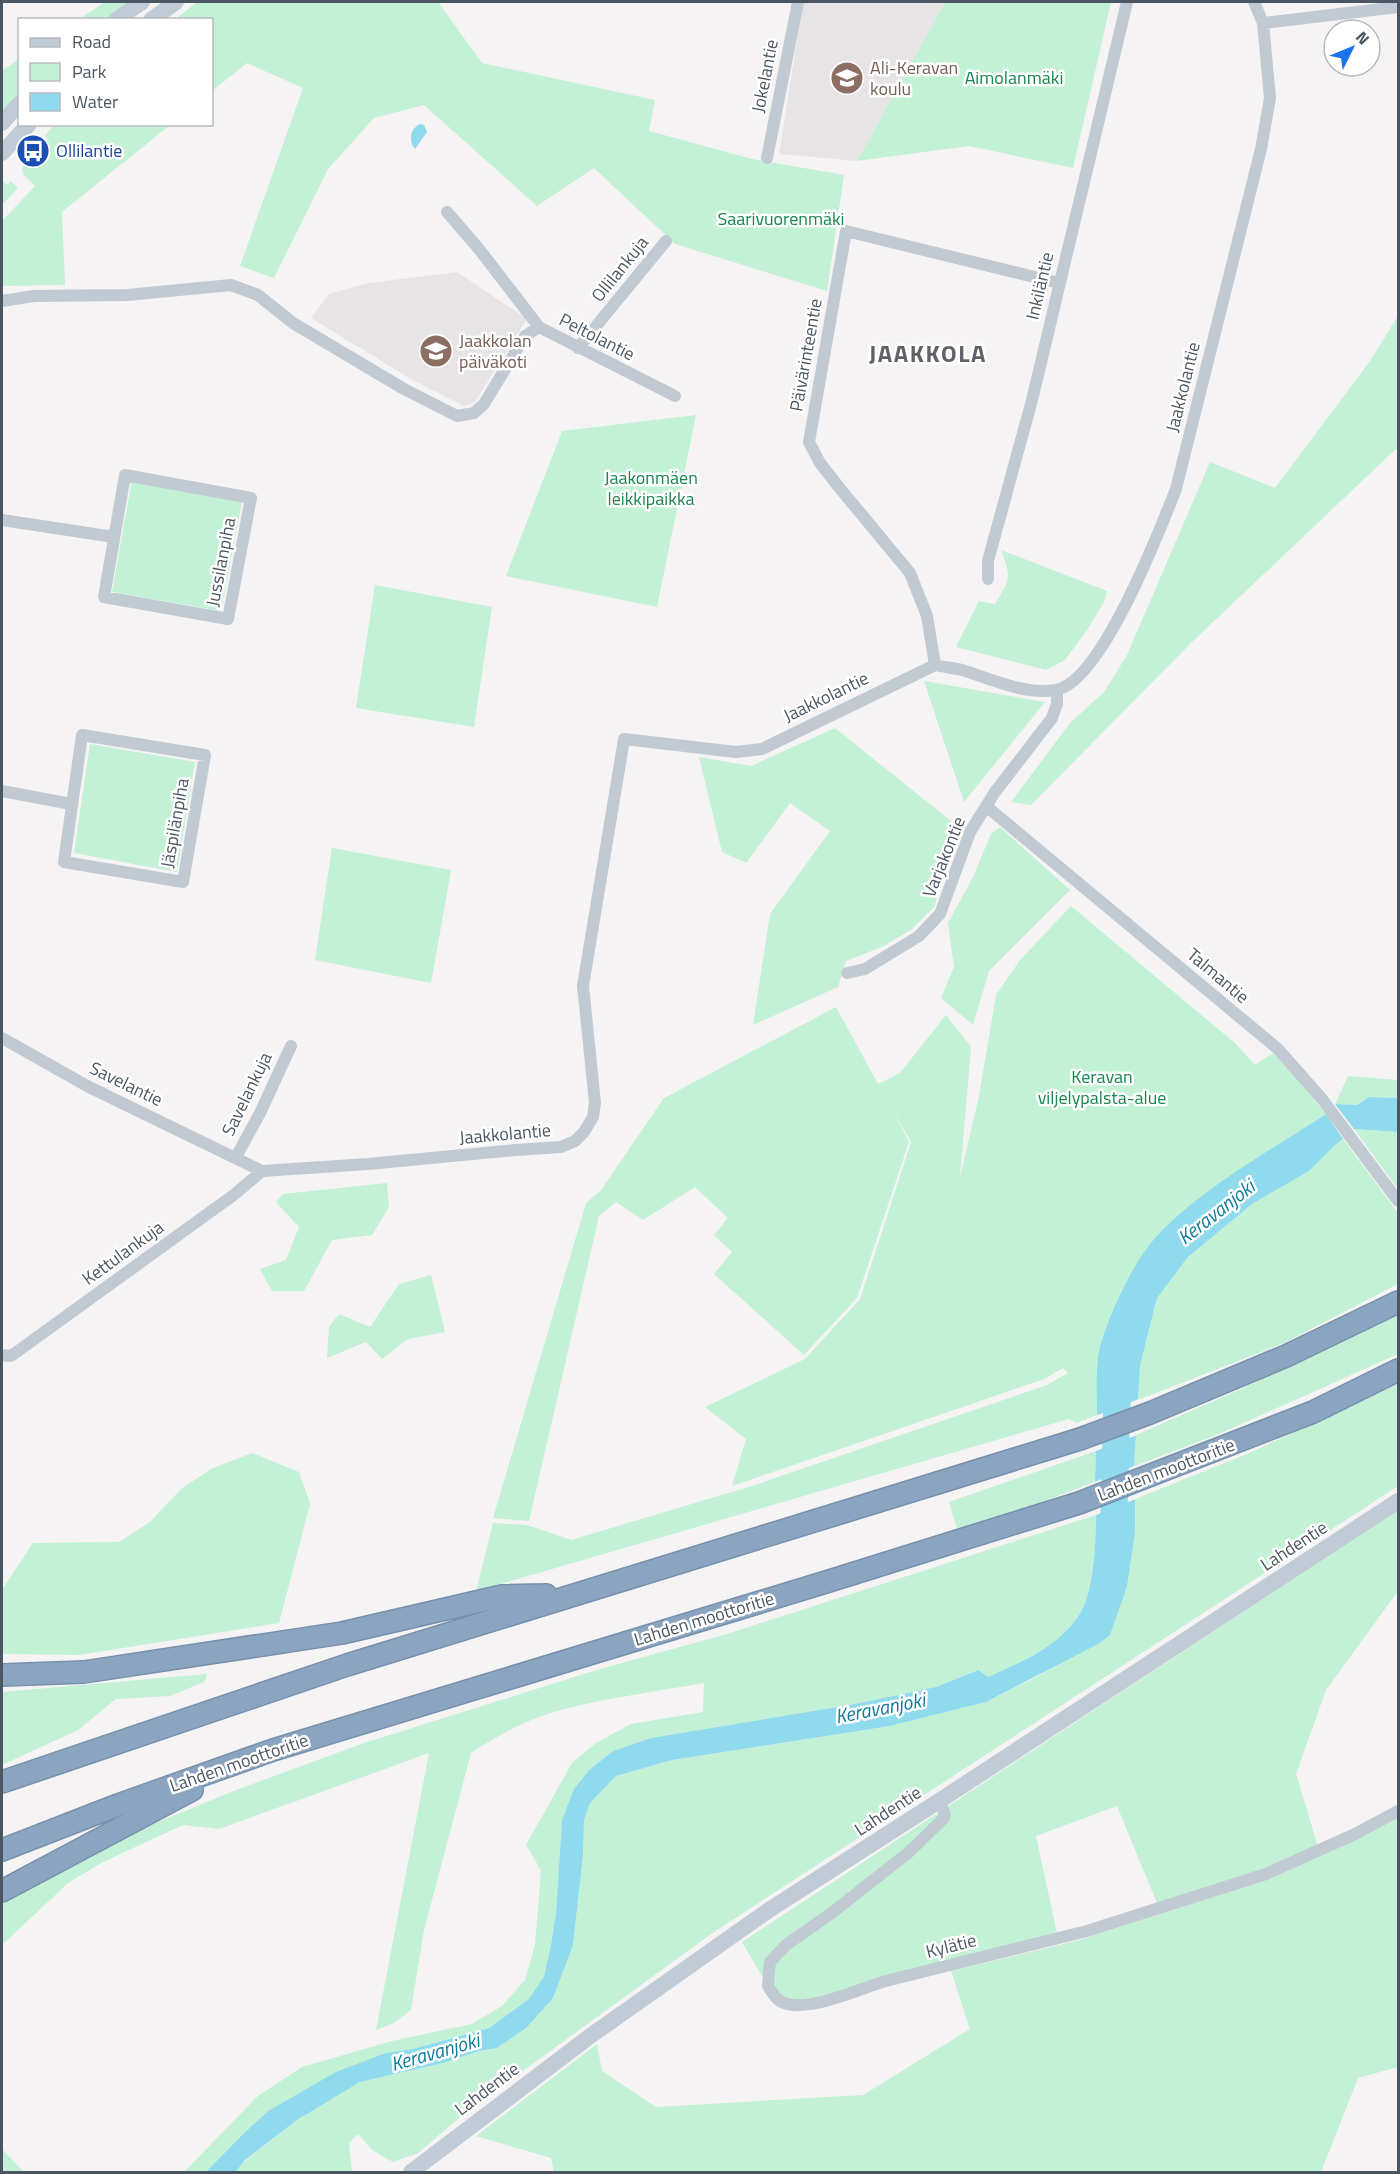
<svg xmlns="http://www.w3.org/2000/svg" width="1400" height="2174" viewBox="0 0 1400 2174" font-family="'Titillium Web',sans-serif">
  <rect width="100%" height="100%" fill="#f5f3f3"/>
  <path fill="#e6e4e5" d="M803 2H945L857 161 779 154Z
    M457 272 527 319 475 402 464 406 409 378 311 318 329 294 369 283Z"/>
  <path fill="#c3f1d5" d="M105 2H132L106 19 78 20Z
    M197 2H438L482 63 655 100 649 131 752 159 844 175 827 291 675 244 594 168 537 206 424 105 374 118 328 169 274 278 240 266 303 88 247 63 212 91V20H174Z
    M945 2H1111L1073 168 969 146 857 161Z
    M19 59V93L2 112V71Z
    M53 125H170L62 212 65 285 2 286V221L35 186 23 174 22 168 49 141 45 136Z
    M2 180 7 185 11 181 18 188 2 205Z
    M1398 316V447L1192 642 1031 805 1011 802 1070 723 1104 692 1127 655 1210 462 1275 488 1370 361Z
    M696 415 657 607 506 576 562 431Z
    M132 480 242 502 221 611 112 592Z
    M1001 550 1107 591 1104 602 1087 630 1065 660 1046 670 956 647 979 601 995 604C1010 579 1012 578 1001 550Z
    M375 585 492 607 474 727 356 708Z
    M924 681 1045 702 964 802Z
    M835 728 951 821 935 906 911 930 882 947 846 961 838 987 753 1025 770 914 830 831 790 803 746 863 722 852 699 757 751 766Z
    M90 744 195 762 177 872 74 853Z
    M1000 827 1070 890 989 971 973 1025 941 998 954 967 948 923 973 877 991 834Z
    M332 848 451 870 431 983 315 960Z
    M1071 906 1235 1043 1255 1065 1273 1053 1292 1073 1326 1114 1205 1194 1166 1227 1101 1344 1097 1376V1415L1077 1423 1069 1419 476 1591 493 1523 527 1525 571 1540 752 1486 1047 1385 1068 1373 1063 1368 1044 1379 732 1486 746 1439 705 1407 805 1359 860 1299 911 1142 893 1111 909 1142 857 1298 804 1355 714 1274 732 1252 714 1235 728 1218 695 1187 643 1220 616 1202 599 1216 529 1521 493 1518 586 1203 601 1190 664 1098 836 1007 878 1084 900 1073 946 1015 971 1047 960 1177 979 1096 996 995 1020 960Z
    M1348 1076 1398 1080V1098L1369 1097 1357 1105 1335 1104Z
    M1354 1129 1398 1132V1189Z
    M1343 1139 1398 1213V1284L1284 1343 1138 1400 1140 1366 1157 1298 1188 1257 1252 1204 1309 1171 1335 1145Z
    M387 1183 389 1207 372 1235 332 1240 304 1291H272L260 1269 286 1260 299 1227 276 1202 283 1194Z
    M431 1275 445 1332 408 1339 382 1359 366 1342 327 1358 329 1327 339 1314 370 1327 399 1284Z
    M1398 1314V1354L1219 1434 1134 1466 1136 1435 1239 1390Z
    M1398 1384V1486L714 1932 465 2113 418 2153 393 2162 372 2150 358 2134 349 2143 352 2172H236L244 2162 297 2120 360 2082 447 2062 479 2051 497 2048 526 2027 553 1998 573 1945 583 1856 584 1820 590 1803 616 1776 672 1760 890 1726 986 1702 1031 1680 1110 1635 1127 1587 1135 1533V1499L1247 1454Z
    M1096 1451 1095 1482 958 1533 949 1502Z
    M252 1453 299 1472 310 1504 279 1623 79 1655 2 1654V1590L33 1543 119 1542 150 1522 181 1489 211 1469Z
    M1398 1510V1591L1326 1690 1296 1774 1319 1850 1159 1908 1117 1806 1036 1836 1058 1938 795 2006 768 1986 742 1942Z
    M1096 1515C1096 1541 1094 1593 1079 1615 1058 1647 1022 1662 988 1678L977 1670 936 1687 855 1704 651 1738 613 1751 589 1770 574 1789 562 1820 556 1913 551 1945 544 1976 529 1999 489 2028 413 2049 386 2053 268 2111 242 2135 206 2172H184L258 2096 302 2067 392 2041 472 2024 502 2006 525 1980 535 1945 541 1870 526 1845 572 1763 596 1743 631 1724 703 1712 704 1683C654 1692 603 1698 554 1712 528 1719 493 1738 471 1753L424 1930 411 2010 394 2023 376 2030 429 1753 219 1829 183 1825 103 1862 68 1883 2 1945V1899L117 1839 231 1792 361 1744 600 1669 727 1634Z
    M207 1674 204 1682 170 1696 116 1699 78 1730 2 1765V1692Z
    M1398 1815V2067L1358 2078 1321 2172H554L551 2158 476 2136 597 2044 602 2071 656 2107 863 2095 970 2029 951 1971 1080 1940 1268 1879Z
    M2 2149 24 2172H2Z"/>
  <path fill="#90daee" d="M420 124 424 125 427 132 415 149C408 141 410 129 420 124Z
    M1369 1097 1398 1098V1132L1354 1129 1335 1104 1357 1105Z
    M1326 1114 1343 1139 1335 1145 1309 1171 1252 1204 1188 1257 1157 1298 1140 1366 1138 1400 1097 1415C1097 1392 1095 1365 1101 1343 1110 1314 1129 1272 1147 1248 1187 1196 1270 1151 1326 1114Z
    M1136 1435 1134 1466 1095 1482 1096 1451Z
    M1135 1499V1533L1127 1587 1110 1635 1100 1643 986 1702 890 1726 672 1760 616 1776 590 1803 584 1820 583 1856 573 1945 553 1998 526 2028 497 2048 479 2051 447 2062 360 2082 297 2120 244 2161 236 2172H206L242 2135 268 2111 336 2072 386 2053 413 2049 489 2028 529 1999 544 1976 551 1945 556 1913 562 1820 574 1789 589 1770 613 1751 651 1738 855 1704 936 1687 978 1670 988 1677C1022 1662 1058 1647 1079 1615 1094 1593 1096 1541 1096 1515Z"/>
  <path fill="#f5f3f3" d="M1141 1398 1139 1402 1098 1418 1095 1417Z
    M1135 1432 1139 1434 1093 1452 1095 1448Z
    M1137 1465 1135 1469 1096 1485 1092 1483Z
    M1135 1496 1138 1498 1093 1516 1095 1512Z"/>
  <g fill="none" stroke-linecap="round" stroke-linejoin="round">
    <path stroke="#90daee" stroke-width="27" d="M1112 1544C1117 1487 1114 1429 1119 1372"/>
    <defs>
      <path id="motorway" d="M2 1675 84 1672 342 1633 502 1596 546 1595
        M2 1782 347 1665 1080 1439 1150 1413 1286 1356 1398 1302
        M2 1850 118 1805 273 1750 826 1582 1079 1503 1313 1412 1398 1370
        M2 1891 192 1790"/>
    </defs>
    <use href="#motorway" stroke="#7690ad" stroke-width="24"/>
    <path stroke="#c1cad2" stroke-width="12" d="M1263 23 1398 7
      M767 158 798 2
      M447 212 479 249 539 327 675 396
      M2 301 34 296 127 295 231 285 258 295 293 323 404 389 457 416 474 413 484 404 525 336 539 327
      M578 348 666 241
      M125 475 251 498 228 619 104 597Z
      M2 520 114 537
      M988 579V561L1032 400 1127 2
      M935 665 927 616 910 573 838 486 820 463 809 442 846 231 1059 283
      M82 735 205 755 183 882 64 862Z
      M2 791 71 804
      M986 806 1278 1049 1322 1099 1398 1201
      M847 973 865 969 919 936 940 914 970 832 995 792 1052 718 1057 704V690
      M2 1038 89 1087 262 1171 368 1164 516 1150 561 1147 575 1141 584 1132 593 1117 595 1103 583 986 624 739 736 752 762 749 935 665C944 667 953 668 962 670 991 679 1024 695 1056 690 1102 681 1159 532 1176 489L1261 149 1270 98 1263 23 1254 2
      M236 1157 260 1113 291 1046
      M2 1355 11 1356 235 1194 262 1171
      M939 1801 945 1814 943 1819 908 1853 833 1912 786 1945 770 1962 768 1986C771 1991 775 1998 780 2001 803 2015 857 1990 882 1982L1087 1931 1266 1874 1355 1834 1398 1811"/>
    <path stroke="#c1cbd6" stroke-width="16" d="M116 20 142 2
      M151 20 176 2
      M2 123 20 103
      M2 153 29 124
      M411 2172 593 2034 769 1910 939 1801 1398 1501"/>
    <use href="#motorway" stroke="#8ba5c1" stroke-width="21"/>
  </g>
  <defs>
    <symbol id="school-disc" viewBox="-11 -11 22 22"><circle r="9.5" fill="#8d6e63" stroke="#fff"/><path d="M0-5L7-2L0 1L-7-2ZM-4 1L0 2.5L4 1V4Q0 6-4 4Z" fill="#fff"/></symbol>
    <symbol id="bus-disc" viewBox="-11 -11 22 22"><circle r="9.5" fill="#1a4fb4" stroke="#fff"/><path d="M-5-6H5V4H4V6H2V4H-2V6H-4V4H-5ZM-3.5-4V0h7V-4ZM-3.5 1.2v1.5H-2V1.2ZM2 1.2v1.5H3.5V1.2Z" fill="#fff"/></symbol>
  </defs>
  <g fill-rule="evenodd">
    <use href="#school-disc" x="828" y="59" width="38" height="38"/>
    <use href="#bus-disc" x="14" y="132" width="38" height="38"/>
    <use href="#school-disc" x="417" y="332" width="38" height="38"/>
  </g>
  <g text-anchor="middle" stroke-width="5" stroke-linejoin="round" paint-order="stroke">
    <g font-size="18" fill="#785e54" stroke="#fff" text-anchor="start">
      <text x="870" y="74">Ali-Keravan<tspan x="870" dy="21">koulu</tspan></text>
      <text x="459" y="347">Jaakkolan<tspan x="459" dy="21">päiväkoti</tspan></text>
    </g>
    <g font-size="18" fill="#4a5661" stroke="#fff">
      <text transform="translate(765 76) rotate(-79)" y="6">Jokelantie</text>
      <text transform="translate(620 269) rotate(-51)" y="6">Ollilankuja</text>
      <text transform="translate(1040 286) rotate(-77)" y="6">Inkiläntie</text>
      <text transform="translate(597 337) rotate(27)" y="6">Peltolantie</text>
      <text transform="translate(806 355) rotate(-80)" y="6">Päivärinteentie</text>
      <text transform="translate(1183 387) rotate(-76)" y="6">Jaakkolantie</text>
      <text transform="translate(221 562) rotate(-79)" y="6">Jussilanpiha</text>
      <text transform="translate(826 697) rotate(-26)" y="6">Jaakkolantie</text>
      <text transform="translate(175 823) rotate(-80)" y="6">Jäspilänpiha</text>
      <text transform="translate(944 857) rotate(-68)" y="6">Varjakontie</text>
      <text transform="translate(1218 976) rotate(40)" y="6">Talmantie</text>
      <text transform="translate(126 1084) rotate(26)" y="6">Savelantie</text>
      <text transform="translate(247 1094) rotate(-64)" y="6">Savelankuja</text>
      <text transform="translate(505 1134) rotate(-5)" y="6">Jaakkolantie</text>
      <text transform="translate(123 1253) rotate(-36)" y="6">Kettulankuja</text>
      <text transform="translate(1166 1470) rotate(-21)" y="6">Lahden moottoritie</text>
      <text transform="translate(1294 1546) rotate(-33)" y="6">Lahdentie</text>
      <text transform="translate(704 1619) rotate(-17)" y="6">Lahden moottoritie</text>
      <text transform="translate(239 1763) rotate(-19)" y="6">Lahden moottoritie</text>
      <text transform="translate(888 1811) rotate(-33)" y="6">Lahdentie</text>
      <text transform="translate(951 1946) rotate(-14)" y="6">Kylätie</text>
      <text transform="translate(487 2089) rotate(-37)" y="6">Lahdentie</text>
    </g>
    <g font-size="18" fill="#17864f" stroke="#fff">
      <text x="1014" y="84">Aimolanmäki</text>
      <text x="781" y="225">Saarivuorenmäki</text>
      <text x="651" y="484">Jaakonmäen<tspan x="651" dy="21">leikkipaikka</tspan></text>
      <text x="1102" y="1083">Keravan<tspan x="1102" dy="21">viljelypalsta-alue</tspan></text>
    </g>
    <g font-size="18" fill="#164399" stroke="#fff" text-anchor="start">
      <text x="56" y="157">Ollilantie</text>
    </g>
    <g font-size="20" font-style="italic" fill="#0c7c9b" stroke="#fff">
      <text transform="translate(1216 1212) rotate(-38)" y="7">Keravanjoki</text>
      <text transform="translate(880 1708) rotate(-11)" y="7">Keravanjoki</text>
      <text transform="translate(435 2052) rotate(-16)" y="7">Keravanjoki</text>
    </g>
    <g font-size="24" font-weight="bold" letter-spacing="1.5" fill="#5f6368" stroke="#fff">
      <text x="928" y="362">JAAKKOLA</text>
    </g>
  </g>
  <rect width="1400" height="2174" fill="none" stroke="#4a5661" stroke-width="6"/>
  <rect x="18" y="18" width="195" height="108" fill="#ffffff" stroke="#b7bbc0" stroke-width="1.5"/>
  <rect x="30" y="38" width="30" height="9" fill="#c1cbd6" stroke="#b7bbc0" stroke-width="1.5"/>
  <text x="72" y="48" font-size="18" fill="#4a5661">Road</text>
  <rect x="30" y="63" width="30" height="18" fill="#c3f1d5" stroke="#b7bbc0" stroke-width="1.5"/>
  <text x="72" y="78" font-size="18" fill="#4a5661">Park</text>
  <rect x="30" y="93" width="30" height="18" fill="#90daee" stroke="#b7bbc0" stroke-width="1.5"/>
  <text x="72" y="108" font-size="18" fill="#4a5661">Water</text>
  <g transform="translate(1352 48) rotate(47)"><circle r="28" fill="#ffffff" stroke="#b7bbc0" stroke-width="1.5"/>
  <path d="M0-4.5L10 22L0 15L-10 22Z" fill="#1a73e8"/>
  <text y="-9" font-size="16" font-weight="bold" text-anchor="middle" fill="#4a5661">N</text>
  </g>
</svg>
